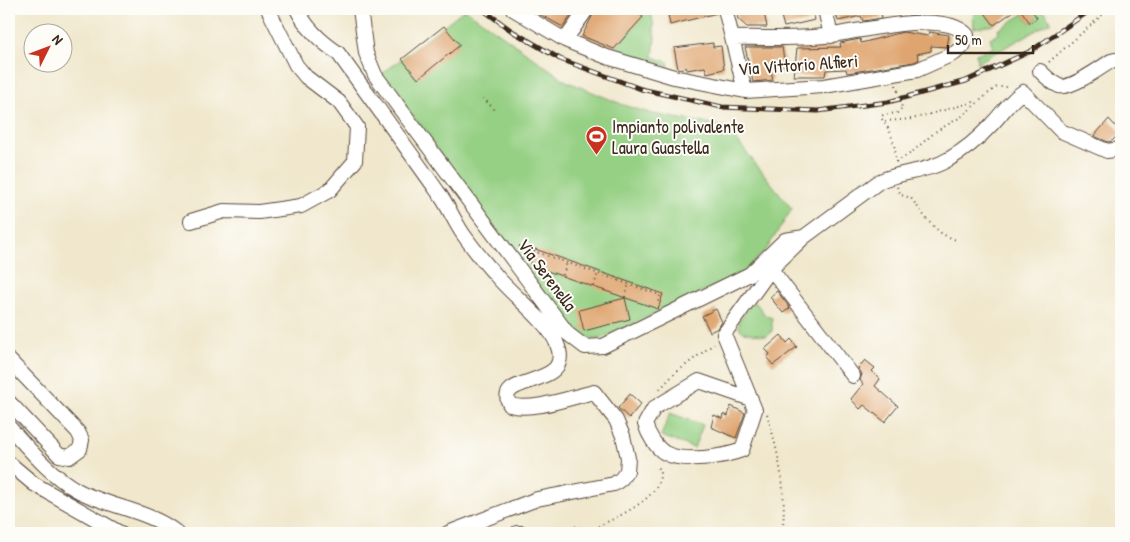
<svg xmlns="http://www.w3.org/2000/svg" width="1130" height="542" viewBox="0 0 1130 542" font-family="'Patrick Hand',sans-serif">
  <rect width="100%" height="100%" fill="#fdfcf7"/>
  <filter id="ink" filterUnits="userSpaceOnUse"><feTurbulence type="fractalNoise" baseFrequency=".02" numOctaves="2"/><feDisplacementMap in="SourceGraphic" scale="10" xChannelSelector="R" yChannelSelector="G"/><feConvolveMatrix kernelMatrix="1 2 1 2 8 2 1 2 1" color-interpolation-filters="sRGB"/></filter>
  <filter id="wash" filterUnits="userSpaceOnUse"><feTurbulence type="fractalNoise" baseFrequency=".0096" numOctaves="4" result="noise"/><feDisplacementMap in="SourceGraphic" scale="20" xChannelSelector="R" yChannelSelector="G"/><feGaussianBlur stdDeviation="1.12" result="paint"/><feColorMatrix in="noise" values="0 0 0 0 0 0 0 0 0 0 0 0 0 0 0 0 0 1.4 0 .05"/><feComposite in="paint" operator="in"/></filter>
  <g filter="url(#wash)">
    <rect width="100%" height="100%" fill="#f0e7cc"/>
    <path fill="#96d084" stroke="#687d51" d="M465 9 566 81 626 106 653 114 726 127 792 209 766 250 741 274 600 339 586 340 575 334 509 246 510 241 503 239 382 74Z
      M633 9H651L655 38 653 57 668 62 669 67 614 49 643 17Z
      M973 9H984L994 25 974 28Z
      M1031 9H1043L1051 22 977 63 976 54 993 48 990 38 999 34 998 30 1023 14 1030 23 1037 19Z
      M752 303H756L765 315 772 318V331L766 336 743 332 739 328V321Z
      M670 413 703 425 694 448 661 436Z"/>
    <g id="blocks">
      <path fill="#dfa570" d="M530 9H576L563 27Z
        M596 9H633L643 17 614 49 582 36Z
        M667 9H716L717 13 670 25Z
        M736 9H753L754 13H764L767 27H747L738 19Z
        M779 9H812L815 20 784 27Z
        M835 9H880L882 18 863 21 861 16 838 21Z
        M982 9H1017L994 25Z
        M1020 9H1031L1037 18 1030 23Z
        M444 26 460 45 418 79 402 59Z
        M903 32 928 36 929 32 949 35 947 47 931 46V51L917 54 919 60 914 62 847 73 846 69 826 70 825 76H794L797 48 841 47 840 43 860 39 861 43Z
        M713 43V47L721 46 724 69 707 73 705 67 687 70 686 67 678 69 674 48Z
        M745 47H782L785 66H770L773 80 753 82Z
        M1109 119 1121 132 1112 141 1108 142 1094 136Z
        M535 249 663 294 658 309 530 265Z
        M777 291 790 308 783 313 770 297Z
        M625 298 630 319 584 331 579 310Z
        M716 309 722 322 718 328 710 332 702 316Z
        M781 335 787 343 791 339 797 347 773 365 767 358 770 354 765 349Z
        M865 360 875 368 872 371 880 379 875 386 898 406 885 422 864 405 860 409 851 399 863 384 860 380 862 374 858 368Z
        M630 394 641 404 629 418 618 408Z
        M731 406 745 413 736 438 711 427 714 415 723 419 724 414 728 416Z"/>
    </g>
  </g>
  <g filter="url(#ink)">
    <use href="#blocks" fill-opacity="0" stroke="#564638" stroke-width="1"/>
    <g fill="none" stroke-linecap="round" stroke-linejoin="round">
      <defs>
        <path id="minor" d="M297 9C306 28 320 41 338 53 371 99 405 145 438 192 448 205 454 221 463 234 473 248 483 261 494 273 510 294 548 321 557 344 576 390 492 373 510 405 532 412 572 397 594 392L616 420 623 436 628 458 627 471 621 479 614 484 537 499 448 533
          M360 9 366 53 375 75 568 334 585 347 603 346 750 274 785 240 804 237
          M513 9 565 40 607 57 674 77 745 91 824 86 917 70 955 53 963 46 967 35C944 9 863 31 832 35 800 40 765 37 732 38
          M725 9 745 91
          M825 9 831 36
          M565 40 587 9
          M1040 71C1045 76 1052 83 1059 86 1069 90 1102 67 1111 61L1115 60 1121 64
          M191 221 224 211 259 212 301 206 330 190 355 161 357 127 339 102 306 77 296 65 268 9
          M771 269 853 376
          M9 360 78 432 82 440 80 449 69 457 59 455 9 402
          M751 399 699 381 654 408 645 424C648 434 656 448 665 453 684 463 724 457 742 450L755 410 724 334 771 269 804 237 880 181C903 171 928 172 949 159 965 150 979 138 991 125 1002 114 1010 100 1023 92L1061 131 1107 151 1121 149
          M9 427C30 450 50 475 77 490 108 507 149 510 177 533
          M9 463 34 484 120 533
          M517 533H522"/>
      </defs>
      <use href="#minor" stroke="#564638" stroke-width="16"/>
      <path stroke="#564638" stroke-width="2" stroke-dasharray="1 4" stroke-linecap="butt" d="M1049 62 1109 9
        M896 85 898 91
        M483 98 495 110
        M885 121 912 119 977 101
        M896 162 911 153 935 132 961 117 990 92 997 87H1008
        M896 162C896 147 891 129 881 118L883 115 897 113 902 108
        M897 187 901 195 911 198 928 221 942 234 956 240
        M519 246 660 295 657 305
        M532 264 536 252
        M563 275 567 262
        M594 286 598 273
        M625 297 629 284
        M660 389 674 374 715 343
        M767 414C778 451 788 494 782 533
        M551 533 578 526 586 531
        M585 533C606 521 675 497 657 464"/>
      <use href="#minor" stroke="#fff" stroke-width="14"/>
      <defs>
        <path id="rail" d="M482 9 512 31 560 59 641 89 722 107 818 111 888 102 966 81 1031 51 1092 9"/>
      </defs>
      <use href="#rail" stroke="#3b2a1e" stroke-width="5"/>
      <use href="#rail" stroke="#fdfcf7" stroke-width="3" stroke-dasharray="9" stroke-linecap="butt"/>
      <path stroke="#564638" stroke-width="2" stroke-dasharray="1 4" stroke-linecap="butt" d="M898 91 902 108"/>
    </g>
  </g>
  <defs>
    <symbol id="stadium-pin" viewBox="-11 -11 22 30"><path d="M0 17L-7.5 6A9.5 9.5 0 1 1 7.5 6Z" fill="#c8321e" stroke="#fdfcf7"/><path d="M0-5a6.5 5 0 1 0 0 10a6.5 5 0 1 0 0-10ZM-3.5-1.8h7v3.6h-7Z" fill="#fff"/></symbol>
  </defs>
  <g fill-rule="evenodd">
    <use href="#stadium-pin" x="584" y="124" width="25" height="34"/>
  </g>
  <g text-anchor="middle" stroke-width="4" stroke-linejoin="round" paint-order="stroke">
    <g font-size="18" fill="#3b2a1e" stroke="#fdfcf7">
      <text transform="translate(798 65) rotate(-4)" y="6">Via Vittorio Alfieri</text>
      <text transform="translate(547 275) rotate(53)" y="6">Via Serenella</text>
    </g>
    <g font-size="18" fill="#3b2a1e" stroke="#fdfcf7" text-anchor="start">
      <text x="612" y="133">Impianto polivalente<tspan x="612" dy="21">Laura Guastella</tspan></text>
    </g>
  </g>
  <rect width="1130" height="542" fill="none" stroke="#fdfcf7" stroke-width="30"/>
  <g transform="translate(48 48) rotate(48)"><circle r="24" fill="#fdfcf7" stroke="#afa8a0"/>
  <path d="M0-4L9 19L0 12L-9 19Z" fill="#c8321e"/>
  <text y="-8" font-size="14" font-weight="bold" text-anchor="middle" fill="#3b2a1e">N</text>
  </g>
  <path d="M948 45v8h85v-8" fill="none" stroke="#3b2a1e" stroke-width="2.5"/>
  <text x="955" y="45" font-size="15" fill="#3b2a1e" stroke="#fdfcf7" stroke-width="4" paint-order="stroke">50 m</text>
</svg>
